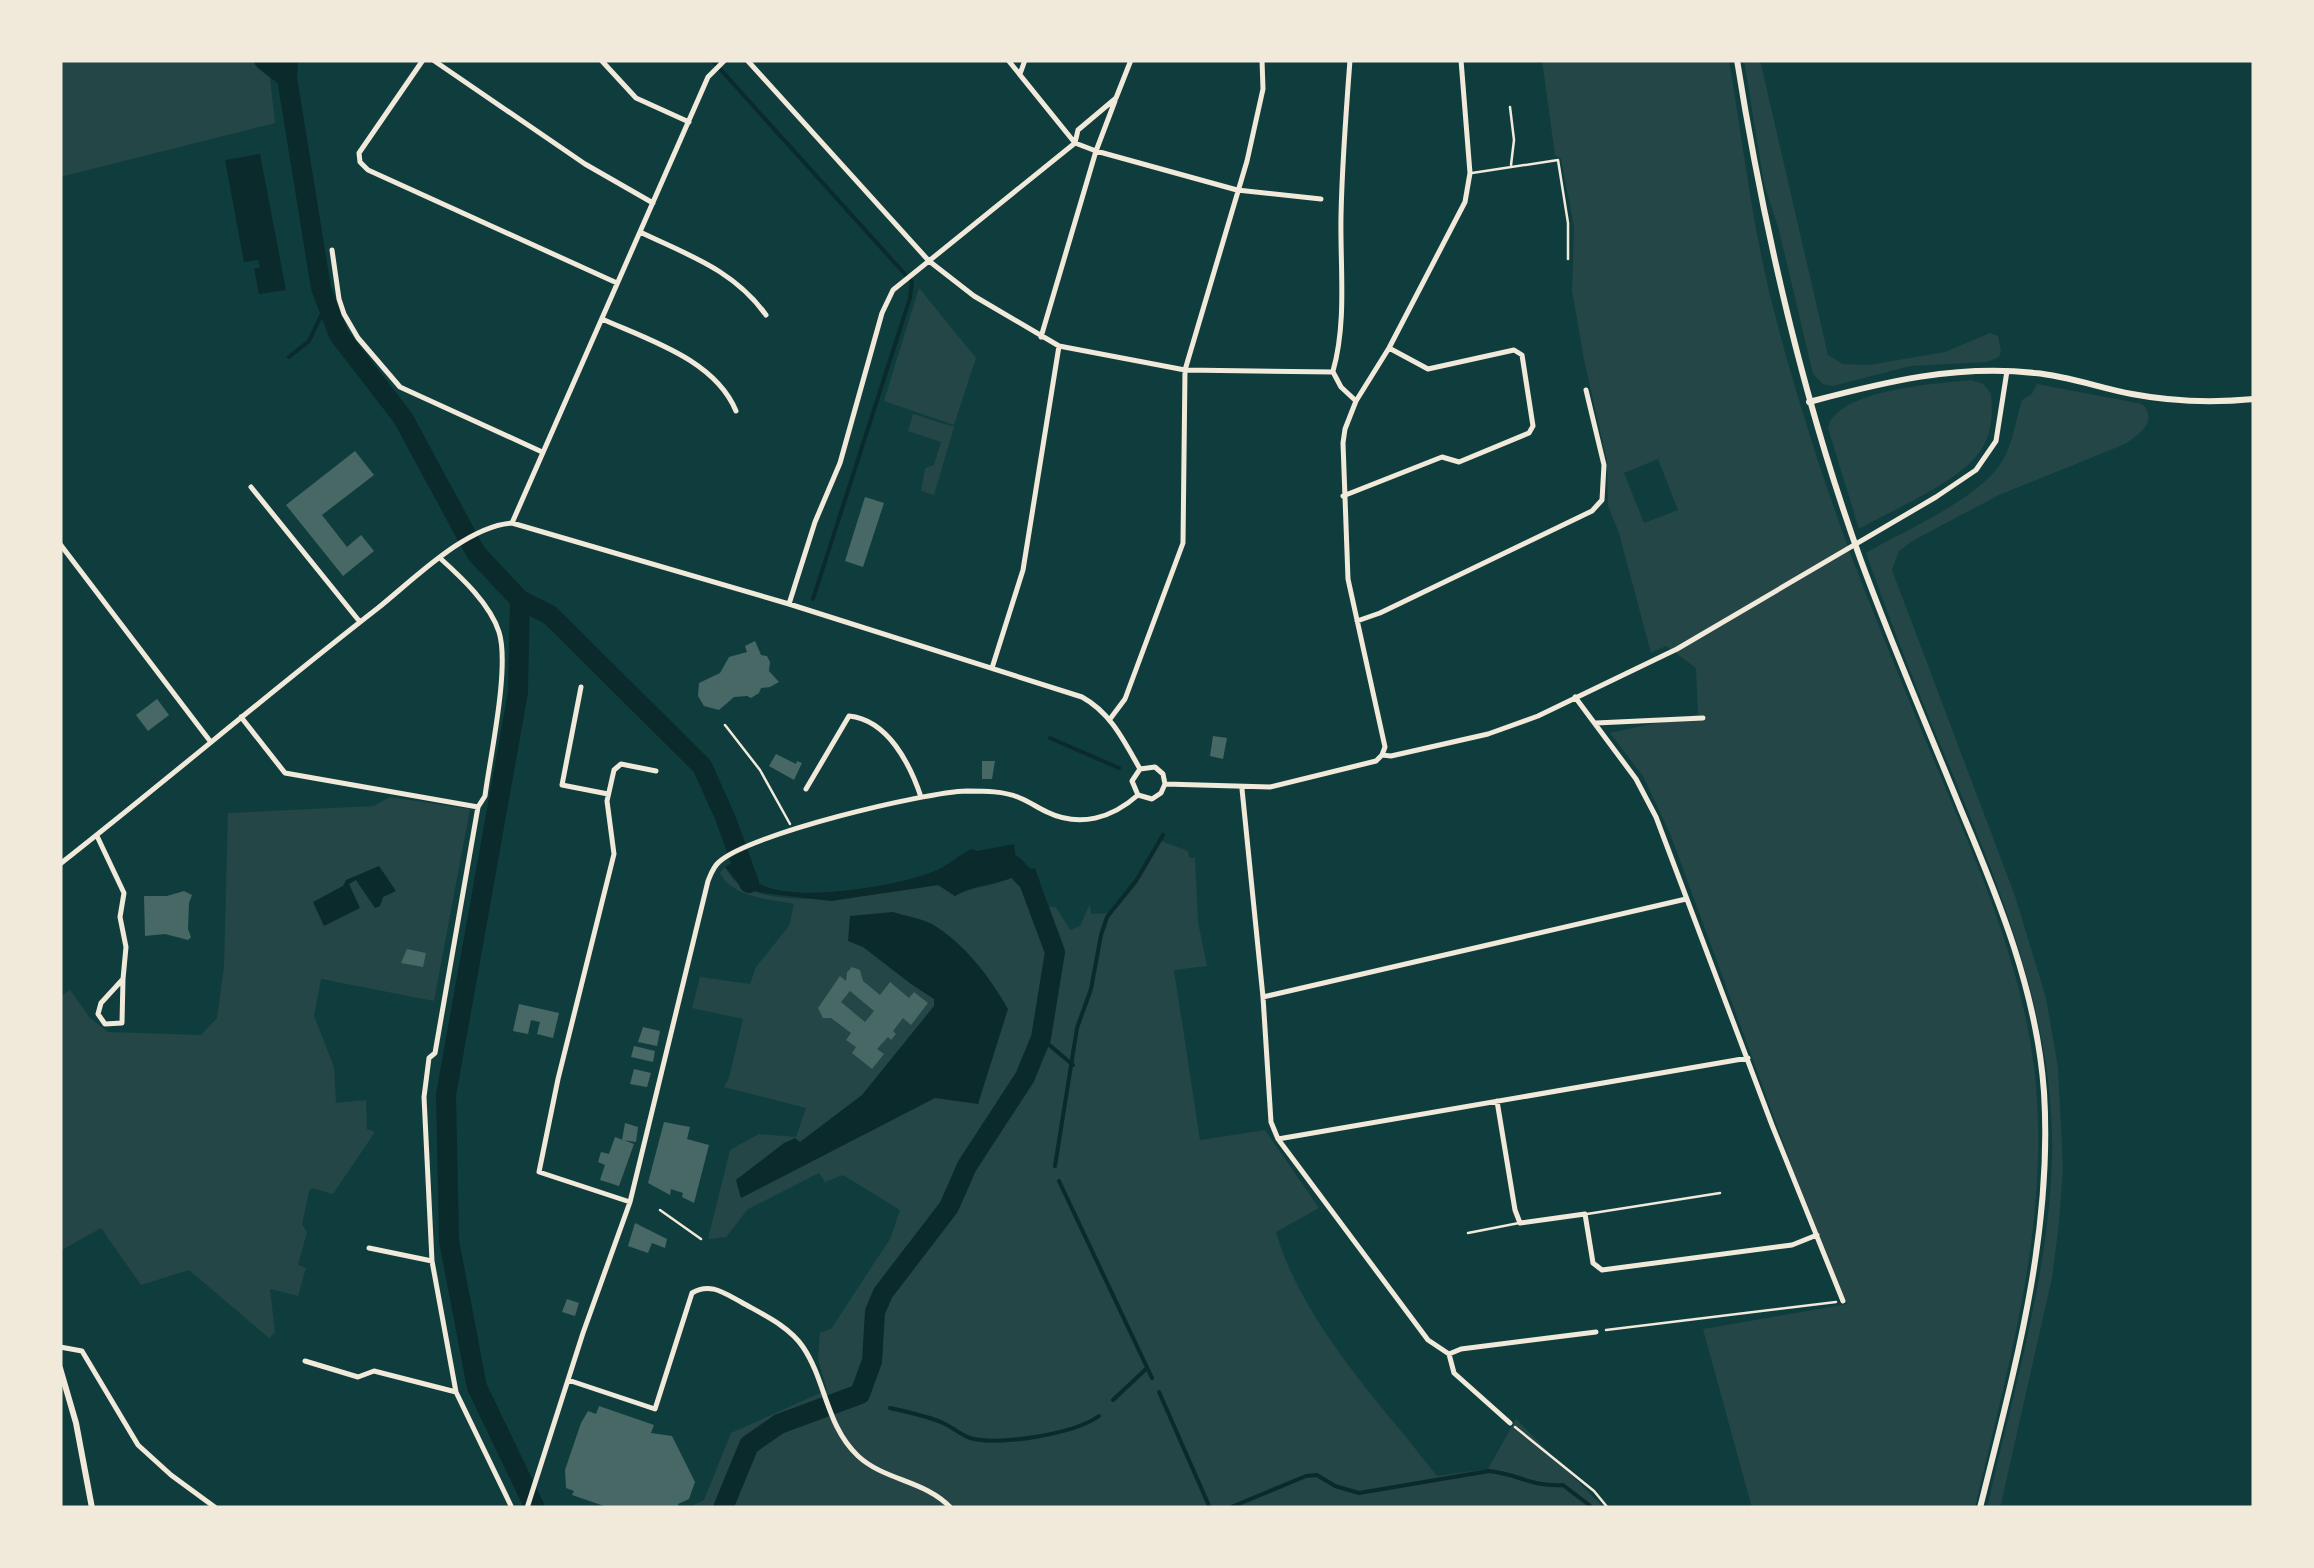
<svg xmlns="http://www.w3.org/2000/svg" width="2314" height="1568" viewBox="0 0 2314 1568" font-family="Jost,sans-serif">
  <rect width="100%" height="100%" fill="#0f3d3e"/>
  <path fill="#244646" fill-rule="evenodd" d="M60 60H268L275 123 60 177Z
    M1542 60H1729C1742 137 1751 215 1769 291 1791 381 1820 471 1852 558 1881 633 1912 708 1943 782 1986 884 2030 987 2037 1099 2046 1239 2006 1373 1975 1508H1752L1703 1329 1847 1304 1794 1172 1671 836 1643 776 1610 733 1698 714 1696 668 1666 646 1651 653 1619 533 1608 506 1607 461 1584 360 1572 290 1574 227 1561 159 1555 155ZM1658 459 1678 510 1644 523 1624 473Z
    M1744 60H1760L1828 355 1843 364 1869 365 1945 352 1990 333 1998 336 2001 351 1999 357 1987 362 1910 366 1833 386 1823 384 1813 374 1779 230 1764 184Z
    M919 288 976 358 954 425 884 401Z
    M1971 380 1983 384 1991 394C1993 415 1992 437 1978 454 1958 482 1890 511 1859 529L1828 428C1837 389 1936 384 1971 380Z
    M2037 384 2142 404C2159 420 2139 435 2125 444L1999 495 1914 540 1899 551 1892 570 2015 896 2046 998 2058 1067 2063 1168 2059 1223 2052 1278 2000 1508H1987C2011 1400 2044 1292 2051 1181 2061 1033 2004 898 1949 765 1919 695 1891 624 1866 553 1905 530 1980 499 2003 460 2013 443 2016 419 2022 400L2032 394Z
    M913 414 954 427 934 495 921 491 925 468 934 465 941 442 908 431Z
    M390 797 470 809 434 1001 321 979 314 1016 334 1067 336 1103 366 1100 367 1129 375 1132 333 1194 312 1188 309 1191 302 1224 307 1232 298 1265 306 1268 298 1296 270 1289 275 1333 269 1338 189 1270 141 1285 101 1228 60 1251V997L70 990 90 1018 108 1032 201 1035 217 1018 224 967 228 813 374 806Z
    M1158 840 1188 851 1189 858H1195L1198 922 1207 966 1174 970 1200 1140 1265 1130 1319 1208 1276 1232C1303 1324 1379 1401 1437 1476L1488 1469 1516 1419 1604 1508H688L704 1500 731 1433 827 1390 818 1359 820 1333 831 1329 890 1239 900 1210 843 1175 825 1182 819 1173 748 1209 726 1237 708 1239 730 1150 759 1134 796 1137 806 1108 724 1087 729 1078 743 1019 692 1008 700 977 750 984 756 967 789 926 794 904C770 899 733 898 720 873L725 867C729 873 733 881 740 885 782 912 891 892 939 885L955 896C974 885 994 888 1011 876 1029 878 1031 893 1040 907H1056L1070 930 1080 926 1090 904 1091 914 1111 913 1127 893Z"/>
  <path fill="#0a2a2b" d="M260 154 286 290 259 294 254 269 260 267 258 260 244 262 225 160Z
    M1014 844 1018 872 1035 868 1047 906 1040 907 1026 882 1016 876C998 885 975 884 955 896L938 885 831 901 763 893 746 888 739 884 725 867 744 856C746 867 748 876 757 882 789 905 897 886 932 872 947 867 958 855 972 849L977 851Z
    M379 866 396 891 383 897 380 906 375 908 356 880 349 884 360 908 324 926 313 902 343 886 346 880Z
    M893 912C905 916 920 918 932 924 964 943 990 977 1008 1009L978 1104 935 1098 741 1198 736 1180 784 1143 795 1138 800 1142 862 1095 934 1006V999L911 984 863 947 848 941 850 916Z"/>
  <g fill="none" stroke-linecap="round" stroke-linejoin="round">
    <path stroke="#0a2a2b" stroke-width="4" d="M712 60 912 282 910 298 813 599
      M289 357 309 341 326 305
      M1050 738 1119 768
      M1041 1038 1073 1065
      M1055 1166 1077 1028 1091 989 1101 935 1107 917 1136 881 1163 835
      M1059 1181 1152 1378
      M1159 1392 1210 1508
      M1113 1400 1146 1369
      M890 1408C907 1412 927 1416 943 1423 952 1427 961 1435 970 1438 1000 1446 1074 1434 1099 1416
      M1229 1508 1306 1476 1317 1475 1335 1486 1359 1493 1489 1471C1519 1474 1530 1487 1563 1485L1593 1508"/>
    <path stroke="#0a2a2b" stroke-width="20" d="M264 60 287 78
      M288 60 287 78 321 288 339 335 403 418 476 553 520 600 518 692 446 1095 449 1241 477 1387 535 1508
      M520 600 550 615 702 766 725 817 749 883
      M723 1508 749 1445 779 1424 860 1394 872 1361 875 1312 883 1293 949 1207 967 1166 1025 1077 1041 1038 1055 952 1029 882 1014 866 993 871"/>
  </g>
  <path fill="#486865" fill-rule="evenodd" d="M355 451 374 475 322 515 347 547 361 535 374 551 343 576 286 505Z
    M865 497 884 503 863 567 845 561Z
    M755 641 761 655 767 656 770 662 769 671 779 682 770 687 761 688 759 693 751 698 747 696 734 697 719 710 704 706 698 696 699 683 720 673 729 657 747 652 745 646Z
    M157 699 169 715 148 731 136 715Z
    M1213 736 1227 738 1223 759 1210 756Z
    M776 754 796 764 797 761 802 763 794 780 769 766Z
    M982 761H995L992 779H982Z
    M184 891 192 895 189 903 188 929 191 937 188 940 165 934 145 936 144 896H167Z
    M407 949 426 953 423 967 401 963Z
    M852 967 860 970 863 981 880 995 890 982 909 998 914 992 928 1003 911 1025 903 1018 893 1031 896 1034 891 1040 888 1037 877 1049 884 1054 872 1069 852 1053 856 1047 846 1040 851 1033 831 1018H823L818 1008 840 976 846 981 847 972ZM850 991 874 1011 865 1022 841 1002Z
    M519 1004 559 1013 553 1038 537 1034 540 1022 531 1020 528 1034 513 1031Z
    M643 1027 660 1031 657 1046 638 1042Z
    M634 1046 655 1051 653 1062 631 1057Z
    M634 1069 651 1073 647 1087 630 1084Z
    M664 1122 690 1127 687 1139 709 1145 694 1203 682 1197 683 1193 671 1189 670 1195 648 1183Z
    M625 1123 638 1127 636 1142 622 1140Z
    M615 1137 634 1144 619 1186 600 1180 605 1165 598 1162 601 1152 609 1154Z
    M635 1223 667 1239 665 1248 652 1243 648 1253 628 1246Z
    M567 1299 579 1303 575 1316 562 1312Z
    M599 1406 654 1425 651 1433 672 1436 695 1482 689 1499 678 1504 679 1508H610L572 1495 574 1491 566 1488 565 1470 581 1423 588 1411 596 1414Z"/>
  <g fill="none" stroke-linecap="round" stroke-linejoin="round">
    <path stroke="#f1e9da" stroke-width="2.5" d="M725 725 760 770 790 824
      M660 1210 701 1239
      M1606 1330 1836 1302
      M1515 1427 1594 1491 1608 1508"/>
    <path stroke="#f1e9da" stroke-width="2.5" d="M1510 107 1514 140 1511 165
      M1472 173 1558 160 1568 223V259
      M1587 1214 1720 1193
      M1468 1233 1519 1223"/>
    <path stroke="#f1e9da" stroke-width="5" d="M423 60 359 153 360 162 368 170 617 283
      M433 60 585 164 653 203
      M601 60 636 98 689 122
      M747 60 929 261 974 296 1059 346 1185 370 1333 372 1341 387 1356 401
      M1008 60 1075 143 1096 151 1115 101
      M1020 74 1025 60
      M640 232C688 255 734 270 766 315
      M332 250 339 299 344 314 358 338 400 387 540 451
      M602 319C649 340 715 360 736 411
      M1041 337 1096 151 1237 190 1321 199
      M1333 371C1347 322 1340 267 1341 216 1342 164 1346 112 1350 60
      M251 487 360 622
      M1343 496 1442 457 1459 462 1529 433 1533 426 1522 355 1514 350 1428 369 1389 348
      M512 523 708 77 725 60
      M60 544 210 741
      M441 559C462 578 490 604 499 632 510 667 490 757 485 796L478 807 435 1053 429 1058 424 1097 432 1261 456 1392 512 1508
      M789 604 815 522 840 463 882 313 893 290 1075 143 1078 130 1116 98 1131 60
      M1357 621 1380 613 1592 511 1602 500 1604 465 1586 390
      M992 668 1023 570 1059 346
      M581 687 562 785 608 794
      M1575 697 1636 779 1656 817 1772 1125 1843 1301
      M241 717 285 773 478 807
      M1110 719 1125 699 1183 543 1185 370 1247 161 1263 89 1262 60
      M1596 723 1703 718
      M1382 755 1385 747 1348 579 1343 443 1345 429 1356 401 1389 348 1465 202 1470 173 1461 60
      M1140 769 1155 767 1163 774 1165 784
      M1165 784 1270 787 1376 761 1382 755 1391 756 1488 734 1538 716 1677 649 1936 497 1976 470 1996 441 2007 371
      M806 789 849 716C888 720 910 764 921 797
      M1242 789 1263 997 1271 1122 1278 1139 1428 1340 1449 1354 1454 1373 1510 1423
      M1138 795 1152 799 1161 793 1165 784
      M1138 795 1132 781 1140 769
      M97 836 124 893 120 917 126 947 123 979 101 1003 98 1014 105 1024 122 1023 123 979
      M60 864C167 780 270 692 378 608 413 580 466 526 512 523L789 604 1082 697C1111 713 1124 741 1140 769
      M1263 997 1686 899
      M1497 1101 1515 1210 1520 1223 1585 1214 1593 1263 1602 1270 1792 1245 1817 1235
      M1278 1139 1748 1058
      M630 1202 539 1172 558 1079 614 854 607 801 614 770 621 764 656 771
      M369 1248 432 1261
      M60 1347 82 1351 138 1445 171 1475 216 1508
      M1449 1354 1461 1349 1596 1332
      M305 1361 358 1377 374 1371 456 1392
      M568 1380 655 1409 692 1293C710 1282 724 1293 741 1302 762 1314 789 1326 803 1347 826 1381 826 1426 858 1456 885 1481 925 1480 951 1508
      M527 1508 583 1333 630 1202 708 881C711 874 713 867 719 862 749 834 924 792 967 791 985 791 1004 791 1020 798 1030 802 1038 808 1047 812 1080 828 1112 818 1138 795"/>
    <path stroke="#f1e9da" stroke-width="6" d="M1809 402C1884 382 1957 364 2035 373 2068 376 2100 388 2132 394 2174 402 2212 403 2254 399
      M60 1368 76 1423 92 1508"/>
    <path stroke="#f1e9da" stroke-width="6" d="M1737 60C1764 230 1802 396 1860 558 1891 643 1927 726 1961 810 1999 900 2037 993 2044 1092 2053 1234 2014 1371 1980 1508"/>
  </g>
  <rect width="2314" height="1568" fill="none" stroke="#f1e9da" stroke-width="125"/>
</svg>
